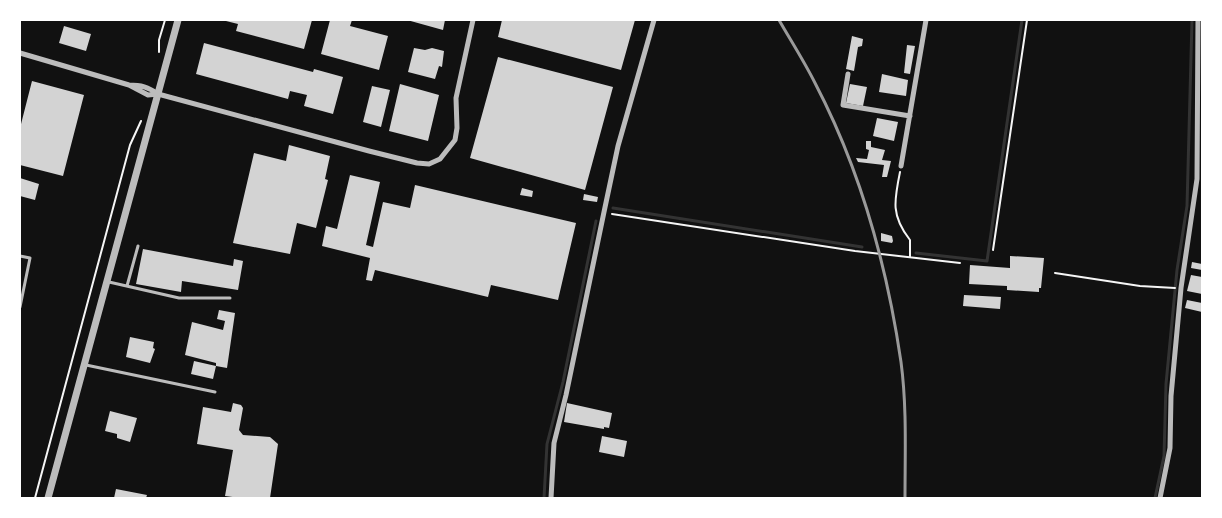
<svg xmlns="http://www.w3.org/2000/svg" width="1222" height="518" viewBox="0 0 1222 518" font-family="'Asap Condensed',sans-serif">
  <rect width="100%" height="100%" fill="#111"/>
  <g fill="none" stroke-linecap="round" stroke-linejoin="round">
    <path stroke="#333" stroke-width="3" d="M613 208 862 247
      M916 253 987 261 1022 20
      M544 498 547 444 563 382 596 221
      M1155 498 1164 456 1166 384 1177 270 1187 206 1192 20"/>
  </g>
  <path fill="#d3d3d3" d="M222 20H312L304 49 236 31 238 24Z
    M330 20H352L350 26 388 36 379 70 321 54Z
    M407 20H445L443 30Z
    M502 20H635L621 70 498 37Z
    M64 26 91 34 86 51 59 43Z
    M852 36 863 39 862 46 858 47 854 71 846 69Z
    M204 43 313 72 314 69 343 77 333 114 304 106 307 95 290 91 288 99 196 74Z
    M907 45 915 46 910 74 904 73Z
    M414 48 425 50 432 48 444 51 442 67 439 66 435 79 408 72Z
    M498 57 613 87 585 190 470 158Z
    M882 74 908 80 906 96 879 92Z
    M32 81 84 95 63 176 20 165V128Z
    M400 84 439 95 428 141 389 131Z
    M850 84 867 87 863 106 846 103Z
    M372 86 390 90 381 127 363 122Z
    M877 118 898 122 894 141 873 136Z
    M866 141H871V147L885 150 882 160 891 161 887 177H882L884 165 858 162 856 158 867 159 869 150 866 149Z
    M289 145 330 156 325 179 328 180 316 228 297 223 290 254 233 243 254 153 286 161Z
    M350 175 380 182 366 245 373 247 383 202 410 208 415 185 576 223 558 300 491 285 488 297 375 270 372 281 366 280 370 258 322 246 326 226 337 229Z
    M20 178 39 184 35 200 20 196Z
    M522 188 533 191 532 197 520 195Z
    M584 194 598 197 597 202 583 200Z
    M881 233 892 236 893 241 892 243 881 241Z
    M143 249 233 266 234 259 243 261 238 290 182 281 181 292 136 284Z
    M1010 256 1044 258 1041 288H1039V292L1007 290V286L969 284 970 265 1010 268Z
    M1192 262 1202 264V270L1191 268Z
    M1191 275 1202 277V294L1187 291Z
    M964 295 1001 297 1000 309 963 306Z
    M1187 300 1202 303V312L1185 308Z
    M219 310 235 313 227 368 216 366 213 379 191 374 194 361 216 366V363L185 355 192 322 223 330 225 321 217 319Z
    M130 337 154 342 153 348 155 349 150 363 126 357Z
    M233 403 241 405 243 408 239 430 243 435 270 437 278 444 270 498H240L225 496 233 450 197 444 203 407 231 412Z
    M567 403 612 413 609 428 604 427V429L564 422Z
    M110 411 137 418 130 442 117 438V434L105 431Z
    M602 436 627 441 624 457 599 452Z
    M116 489 147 495 146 498H114Z"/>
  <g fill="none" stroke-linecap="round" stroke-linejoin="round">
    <path stroke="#f5f5f5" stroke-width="2" d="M159 52V40L165 20
      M900 172C894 201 891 216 910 240V257
      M612 214 855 251 960 263
      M993 250 1027 20
      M1055 273 1140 286 1175 288
      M35 498 130 145 141 121"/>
    <path stroke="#bcbcbc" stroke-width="3" d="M20 256 30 258 20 307
      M109 282 179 298H230
      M127 286 138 246
      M86 365 215 392"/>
    <path stroke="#bcbcbc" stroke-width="5" d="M20 53 129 85C141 85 148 87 158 94
      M848 74 843 105 910 116
      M129 85 148 95 158 94 369 151 417 163 429 164 440 159 455 140 457 128 456 98 473 20
      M901 166 926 20
      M551 498 554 443 566 395 604 212 618 146 654 20
      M1160 498 1170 448 1171 396 1181 288 1197 179 1198 20"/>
    <path stroke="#bcbcbc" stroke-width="7" d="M48 498 178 20"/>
    <path stroke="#9a9a9a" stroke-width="3" d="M779 20C791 41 804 61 815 83 860 169 887 266 901 362 907 407 905 453 905 498"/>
  </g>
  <rect width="1222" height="518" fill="none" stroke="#ffffff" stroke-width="42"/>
</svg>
